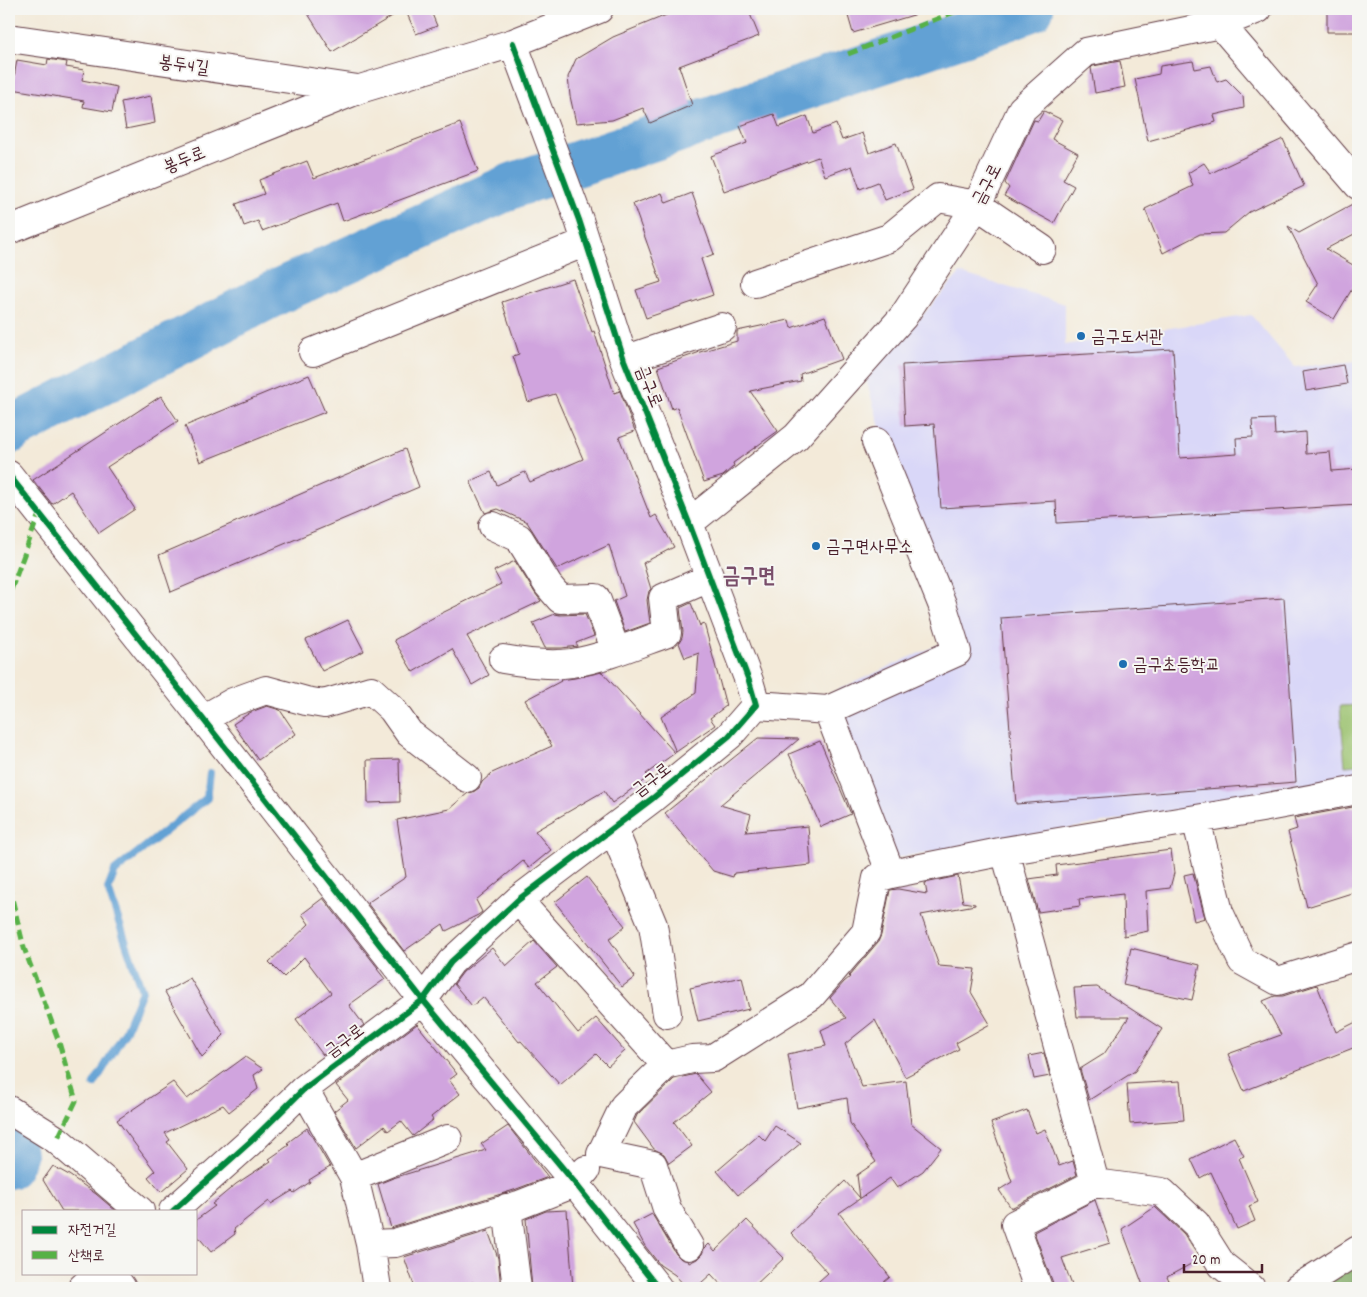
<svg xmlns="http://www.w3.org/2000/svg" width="1367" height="1297" viewBox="0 0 1367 1297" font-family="Dekko,'Poor Story',sans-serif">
  <defs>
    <pattern id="forest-firs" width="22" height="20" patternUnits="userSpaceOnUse" patternTransform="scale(1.25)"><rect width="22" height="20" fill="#7ba760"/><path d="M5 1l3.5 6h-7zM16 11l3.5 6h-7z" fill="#67874f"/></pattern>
  </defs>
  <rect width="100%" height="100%" fill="#f6f6f2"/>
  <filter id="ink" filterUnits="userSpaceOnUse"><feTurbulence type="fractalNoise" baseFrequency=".02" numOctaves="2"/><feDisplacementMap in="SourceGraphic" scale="10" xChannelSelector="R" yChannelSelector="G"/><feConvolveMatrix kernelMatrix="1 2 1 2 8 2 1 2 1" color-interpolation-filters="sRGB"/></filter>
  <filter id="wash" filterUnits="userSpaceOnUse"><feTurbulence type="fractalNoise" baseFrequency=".0096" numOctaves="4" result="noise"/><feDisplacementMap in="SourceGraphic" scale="20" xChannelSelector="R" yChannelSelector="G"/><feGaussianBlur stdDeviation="1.12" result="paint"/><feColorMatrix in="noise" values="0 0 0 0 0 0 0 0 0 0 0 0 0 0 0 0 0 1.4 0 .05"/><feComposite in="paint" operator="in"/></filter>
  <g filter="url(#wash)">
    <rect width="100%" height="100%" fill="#f3ead9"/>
    <path fill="#d9d7f8" d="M960 273 1065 304V345L1251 315 1295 367 1358 361V780L893 858 824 696 942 643 866 379Z"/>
    <path fill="url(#forest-firs)" stroke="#626346" d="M1358 1261V1288H1321Z"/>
    <path fill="#9ac16d" stroke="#72704c" d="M1358 705V765L1345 766 1340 706Z"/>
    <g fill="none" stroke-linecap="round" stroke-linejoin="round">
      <path stroke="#62a1d4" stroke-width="8" d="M94 1084 125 1032 142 991 108 889 115 871 207 798 210 773"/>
      <path stroke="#62a1d4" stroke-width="46" d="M9 432 11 429 279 291 514 185 966 33 1031 9
        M9 1124 14 1155 9 1166"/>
    </g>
    <g id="blocks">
      <path fill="#d0a4de" d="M305 9H404L332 52Z
        M405 9H430L437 26 416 34Z
        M681 9H748L759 36 679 66 692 105 650 123 643 108 612 120 576 123 570 96 568 77 576 59 613 37Z
        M846 9H916L917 14 853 33Z
        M1327 9H1356V32H1327Z
        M48 59 67 62 66 67 84 70 82 80 117 87 112 112 83 107 84 101 12 89 17 60 47 65Z
        M1120 61 1125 87 1095 93 1091 68 1093 66Z
        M1193 61 1195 69 1211 66 1217 82 1226 79 1243 96 1244 108 1214 115 1216 122 1148 141 1135 79 1159 74 1160 66Z
        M151 96 155 123 126 129 121 102Z
        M1044 111 1062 120 1052 139 1078 153 1063 180 1074 186 1054 223 1004 196 1009 188 1005 183 1034 120 1038 121Z
        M774 114 779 127 807 116 813 133 836 124 842 140 862 133 869 153 896 143 913 189 885 200 878 182 860 189 852 166 825 176 818 157 724 191 711 156 747 143 740 126Z
        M460 123 478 171 343 221 337 203 262 231 258 221 244 226 236 204 264 194 259 180 307 161 314 178Z
        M1283 139 1304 186 1249 212 1224 233 1200 234 1163 253 1145 209 1193 186 1188 173 1204 163 1211 173Z
        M662 193 666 203 692 193 714 254 701 259 713 295 646 318 636 290 661 282 633 204Z
        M1358 201V232L1326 249 1358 268V279L1334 319 1306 302 1318 284 1288 226 1299 233Z
        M573 279 592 332 594 331 614 393 620 391 635 431 619 437 651 518 656 515 674 547 643 563 651 589 649 591 647 600 650 623 625 632 614 601 625 596 609 545 557 569 527 522 498 509 485 513 470 481 491 472 497 485 525 472 530 482 583 459 555 394 528 402 513 356 519 354 502 302Z
        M825 316 842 359 800 374 801 381 750 391 778 431 733 463 734 466 723 476 704 482 677 407 672 409 658 367 700 352 737 341V331L789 320 791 328Z
        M1173 349 1180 458 1237 454 1236 438 1253 437 1252 420 1274 419 1275 435 1305 432 1306 454 1330 452 1332 471 1358 469V505L1057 523 1056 501 941 508 934 424 905 426 902 365Z
        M1343 365 1347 384 1306 391 1303 372Z
        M309 375 325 412 200 462 185 426Z
        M161 396 178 421 107 467 135 509 99 533 71 491 52 504 33 480Z
        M405 449 419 487 171 592 159 555Z
        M515 561 535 593 541 601 467 636 489 675 472 685 452 649 413 672 394 640 438 615 501 584 494 571Z
        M1284 598 1296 782 1016 804 1001 618Z
        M691 603 700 626 701 624 704 623 726 706 710 718 715 725 676 752 661 717 696 693 699 653 685 658 679 643 682 638 683 632 680 608Z
        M555 614 560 615 585 614 594 636 576 643 578 646 562 648H545L533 623Z
        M348 620 364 651 322 671 306 640Z
        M602 672 675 753 646 774 649 777 612 803 604 791 535 831 551 850 529 868 523 861 476 900 482 912 478 915 446 931 443 924 404 951 367 903 406 877 397 820 449 809 468 793 473 792 479 788 482 782 492 773 552 746 525 700 561 681 560 680 575 678Z
        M267 706 280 710 296 734 258 760 233 724 251 712Z
        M758 738 799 739 720 805 751 814 746 832 808 826 811 865 734 873 733 877 713 871 665 813Z
        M820 741 851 814 821 827 789 754Z
        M399 759 400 802 368 803 367 760Z
        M1358 806V891L1307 907 1288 832 1297 829 1294 818Z
        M1171 850 1174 873 1170 888 1146 891 1148 931 1124 936 1123 894 1079 899 1080 906 1038 912 1029 879 1057 875 1056 865Z
        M1193 873 1205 918 1194 921 1184 875Z
        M958 876 963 902 975 904V905L921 915 939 966 975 969 971 992 990 1024 956 1043 959 1049 905 1077 875 1020 845 1044 862 1087 906 1081 911 1124 941 1148 923 1171 897 1188 890 1178 839 1213 890 1277 877 1288H811L828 1273 791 1233 845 1181 860 1198 857 1175 876 1162 850 1123 847 1098 797 1108 788 1054 826 1046 821 1030 846 1018 830 998 844 982 850 977 849 976 878 942 881 935 890 890 898 889 927 894 925 883Z
        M587 877 625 926 609 939 635 977 622 987 555 902Z
        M323 898 378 968 377 969 385 979 349 1005 364 1025 323 1055 296 1019 331 993 304 957 284 977 269 962 309 924 302 914Z
        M534 941 557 967 537 982 578 1033 596 1018 625 1051 608 1066 596 1054 560 1085 521 1041 519 1042 483 997 472 1006 454 984 463 972 492 948 506 966Z
        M1131 948 1200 965 1192 1000 1123 985Z
        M742 977 749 1009 698 1021 690 988Z
        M190 978 224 1035 202 1057 165 992Z
        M1317 985 1336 1032 1358 1021V1046L1244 1091 1228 1054 1281 1035 1263 1001 1275 996H1283Z
        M1097 987 1162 1029 1135 1071 1089 1100 1080 1069 1104 1054 1129 1017H1077L1074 988Z
        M417 1024 457 1074 449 1080 460 1094 431 1117 433 1120 413 1136 401 1121 388 1131 384 1126 356 1148 334 1111 348 1100 336 1085Z
        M1044 1053 1050 1076 1034 1079 1029 1056Z
        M245 1057 263 1069 254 1075 258 1089 229 1112 223 1105 165 1133 170 1140 167 1142 188 1169 161 1192 148 1177 155 1171 117 1120 173 1082 187 1099Z
        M696 1074 711 1092 674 1122 692 1146 669 1163 664 1154 654 1149 634 1122 637 1115 674 1079Z
        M1180 1081 1184 1120 1130 1124 1127 1084Z
        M1027 1110 1036 1133 1045 1129 1059 1166 1073 1161 1077 1175 1011 1208 999 1190 1012 1182 991 1123Z
        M508 1126 548 1177 514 1190 391 1228 378 1184 393 1178 486 1150 481 1144Z
        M775 1126 801 1143 738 1195 717 1171 759 1135 765 1141Z
        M307 1128 330 1167 309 1180 310 1182 294 1193 292 1191 271 1204 269 1201 234 1229 235 1234 211 1252 196 1234V1220L215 1206 212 1204 236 1184 271 1161 269 1159 289 1145 287 1143Z
        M1234 1137 1244 1156 1239 1158 1258 1202 1249 1206 1255 1221 1237 1229 1211 1172 1200 1178 1191 1159Z
        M53 1166 69 1175 96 1194 116 1211H62L43 1180Z
        M1095 1200 1110 1243 1062 1258 1073 1288H1053V1283L1034 1232Z
        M1155 1207 1184 1234 1200 1259 1167 1277 1172 1288H1144L1122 1229Z
        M567 1210 573 1288H532L526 1219 546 1211Z
        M652 1214 676 1254 681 1259 688 1261 689 1263 697 1259 702 1254 704 1249 709 1244 715 1251 747 1220 784 1258 752 1288H724L711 1274 701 1283 705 1288H687L675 1275 660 1265 645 1246 633 1224Z
        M488 1231 498 1258 501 1288H475L473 1282 457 1288H415L404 1257Z"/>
    </g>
  </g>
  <g filter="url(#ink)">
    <use href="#blocks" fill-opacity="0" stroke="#633d45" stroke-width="1"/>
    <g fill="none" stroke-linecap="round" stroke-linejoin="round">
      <defs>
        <path id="minor" d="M1211 11 1220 24 1358 185
          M9 38 358 89
          M9 230 360 89 513 43 599 9
          M755 283 889 238 938 198 977 205 1042 249
          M313 352 586 242
          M624 360 722 327
          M9 475 203 719 423 1000 575 1183 658 1288
          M689 523 796 437 903 317 977 205 1022 109 1086 52 1220 24 1258 9
          M493 526 519 538 548 585 560 599 596 598 616 651
          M503 659C525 663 549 666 572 663 604 658 636 644 667 633L663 598 709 578
          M756 705 828 710 891 874 1005 851 1262 808 1358 790
          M828 710 957 652 942 604 876 442
          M203 719 233 702 266 690 306 701 324 704 371 690 392 709 409 733 467 778
          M1196 819 1219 912 1242 961 1278 981 1358 956
          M613 828 653 925 667 1014
          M1005 851 1095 1183 1015 1224 1038 1288
          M518 900 666 1065 624 1106 601 1154 653 1165 667 1209 689 1246
          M666 1065 692 1059 713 1058 811 996 866 932 877 878 891 874
          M304 1089 354 1177 370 1244 377 1288
          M9 1110 57 1140 140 1211
          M354 1177 448 1139
          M1095 1183 1162 1192 1196 1224 1222 1265 1251 1288
          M507 1208 517 1288
          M173 1211 250 1142 304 1089 423 1000 451 962 518 900 653 798 729 736 756 705 749 681 689 523 624 360 579 220 513 43
          M370 1244 395 1243 519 1205 575 1183 586 1170
          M111 1273 122 1288
          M82 1288 98 1273
          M1298 1288 1358 1250"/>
      </defs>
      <use href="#minor" stroke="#633d45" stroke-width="30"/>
      <use href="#minor" stroke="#fff" stroke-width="28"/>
      <path stroke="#57b146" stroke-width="5" stroke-dasharray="10 5" stroke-linecap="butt" d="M848 54 962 9
        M9 605 11 590 39 514
        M9 886 24 948 58 1039 76 1101 57 1140"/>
      <defs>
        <path id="cycleway" d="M9 475 203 719 423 1000 575 1183 658 1288
          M173 1211 250 1142 304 1089 423 1000 451 962 518 900 653 798 729 736 756 705 749 681 689 523 624 360 579 220 513 43"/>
      </defs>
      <use href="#cycleway" stroke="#f6f6f2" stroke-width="9"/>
      <use href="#cycleway" stroke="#00873e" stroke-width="6"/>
    </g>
  </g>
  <g fill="#1f6fb2" stroke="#f6f6f2" stroke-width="2">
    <circle cx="1081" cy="336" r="5"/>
    <circle cx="816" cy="546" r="5"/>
    <circle cx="1123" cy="664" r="5"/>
  </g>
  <g text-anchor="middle" stroke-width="4" stroke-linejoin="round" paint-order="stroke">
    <g font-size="18" fill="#4a1f2b" stroke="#f6f6f2">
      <text transform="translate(184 64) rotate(8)" y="6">봉두4길</text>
      <text transform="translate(184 159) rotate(-22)" y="6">봉두로</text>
      <text transform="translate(986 184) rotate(-63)" y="6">금구로</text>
      <text transform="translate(650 386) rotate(68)" y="6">금구로</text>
      <text transform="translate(651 779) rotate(-38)" y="6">금구로</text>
      <text transform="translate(344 1040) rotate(-37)" y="6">금구로</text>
    </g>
    <g font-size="18" fill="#4a1f2b" stroke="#f6f6f2" text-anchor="start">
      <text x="1091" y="342">금구도서관</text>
      <text x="826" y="552">금구면사무소</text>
      <text x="1133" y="670">금구초등학교</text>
    </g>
    <g font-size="22" font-weight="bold" fill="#794e6a" stroke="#f6f6f2">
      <text x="749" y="582">금구면</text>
    </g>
  </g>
  <rect width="1367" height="1297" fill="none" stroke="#f6f6f2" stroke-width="30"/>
  <rect x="22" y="1210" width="175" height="65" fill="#f6f6f2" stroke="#b1a0a2"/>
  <rect x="32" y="1226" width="25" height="8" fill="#00873e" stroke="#b1a0a2"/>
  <text x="68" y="1234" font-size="15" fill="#4a1f2b">자전거길</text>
  <rect x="32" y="1251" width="25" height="8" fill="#57b146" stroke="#b1a0a2"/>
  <text x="68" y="1260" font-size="15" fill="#4a1f2b">산책로</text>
  <path d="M1184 1264v8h78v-8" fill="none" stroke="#4a1f2b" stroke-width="2.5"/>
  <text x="1192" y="1264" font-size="15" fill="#4a1f2b" stroke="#f6f6f2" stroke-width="4" paint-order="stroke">20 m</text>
</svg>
